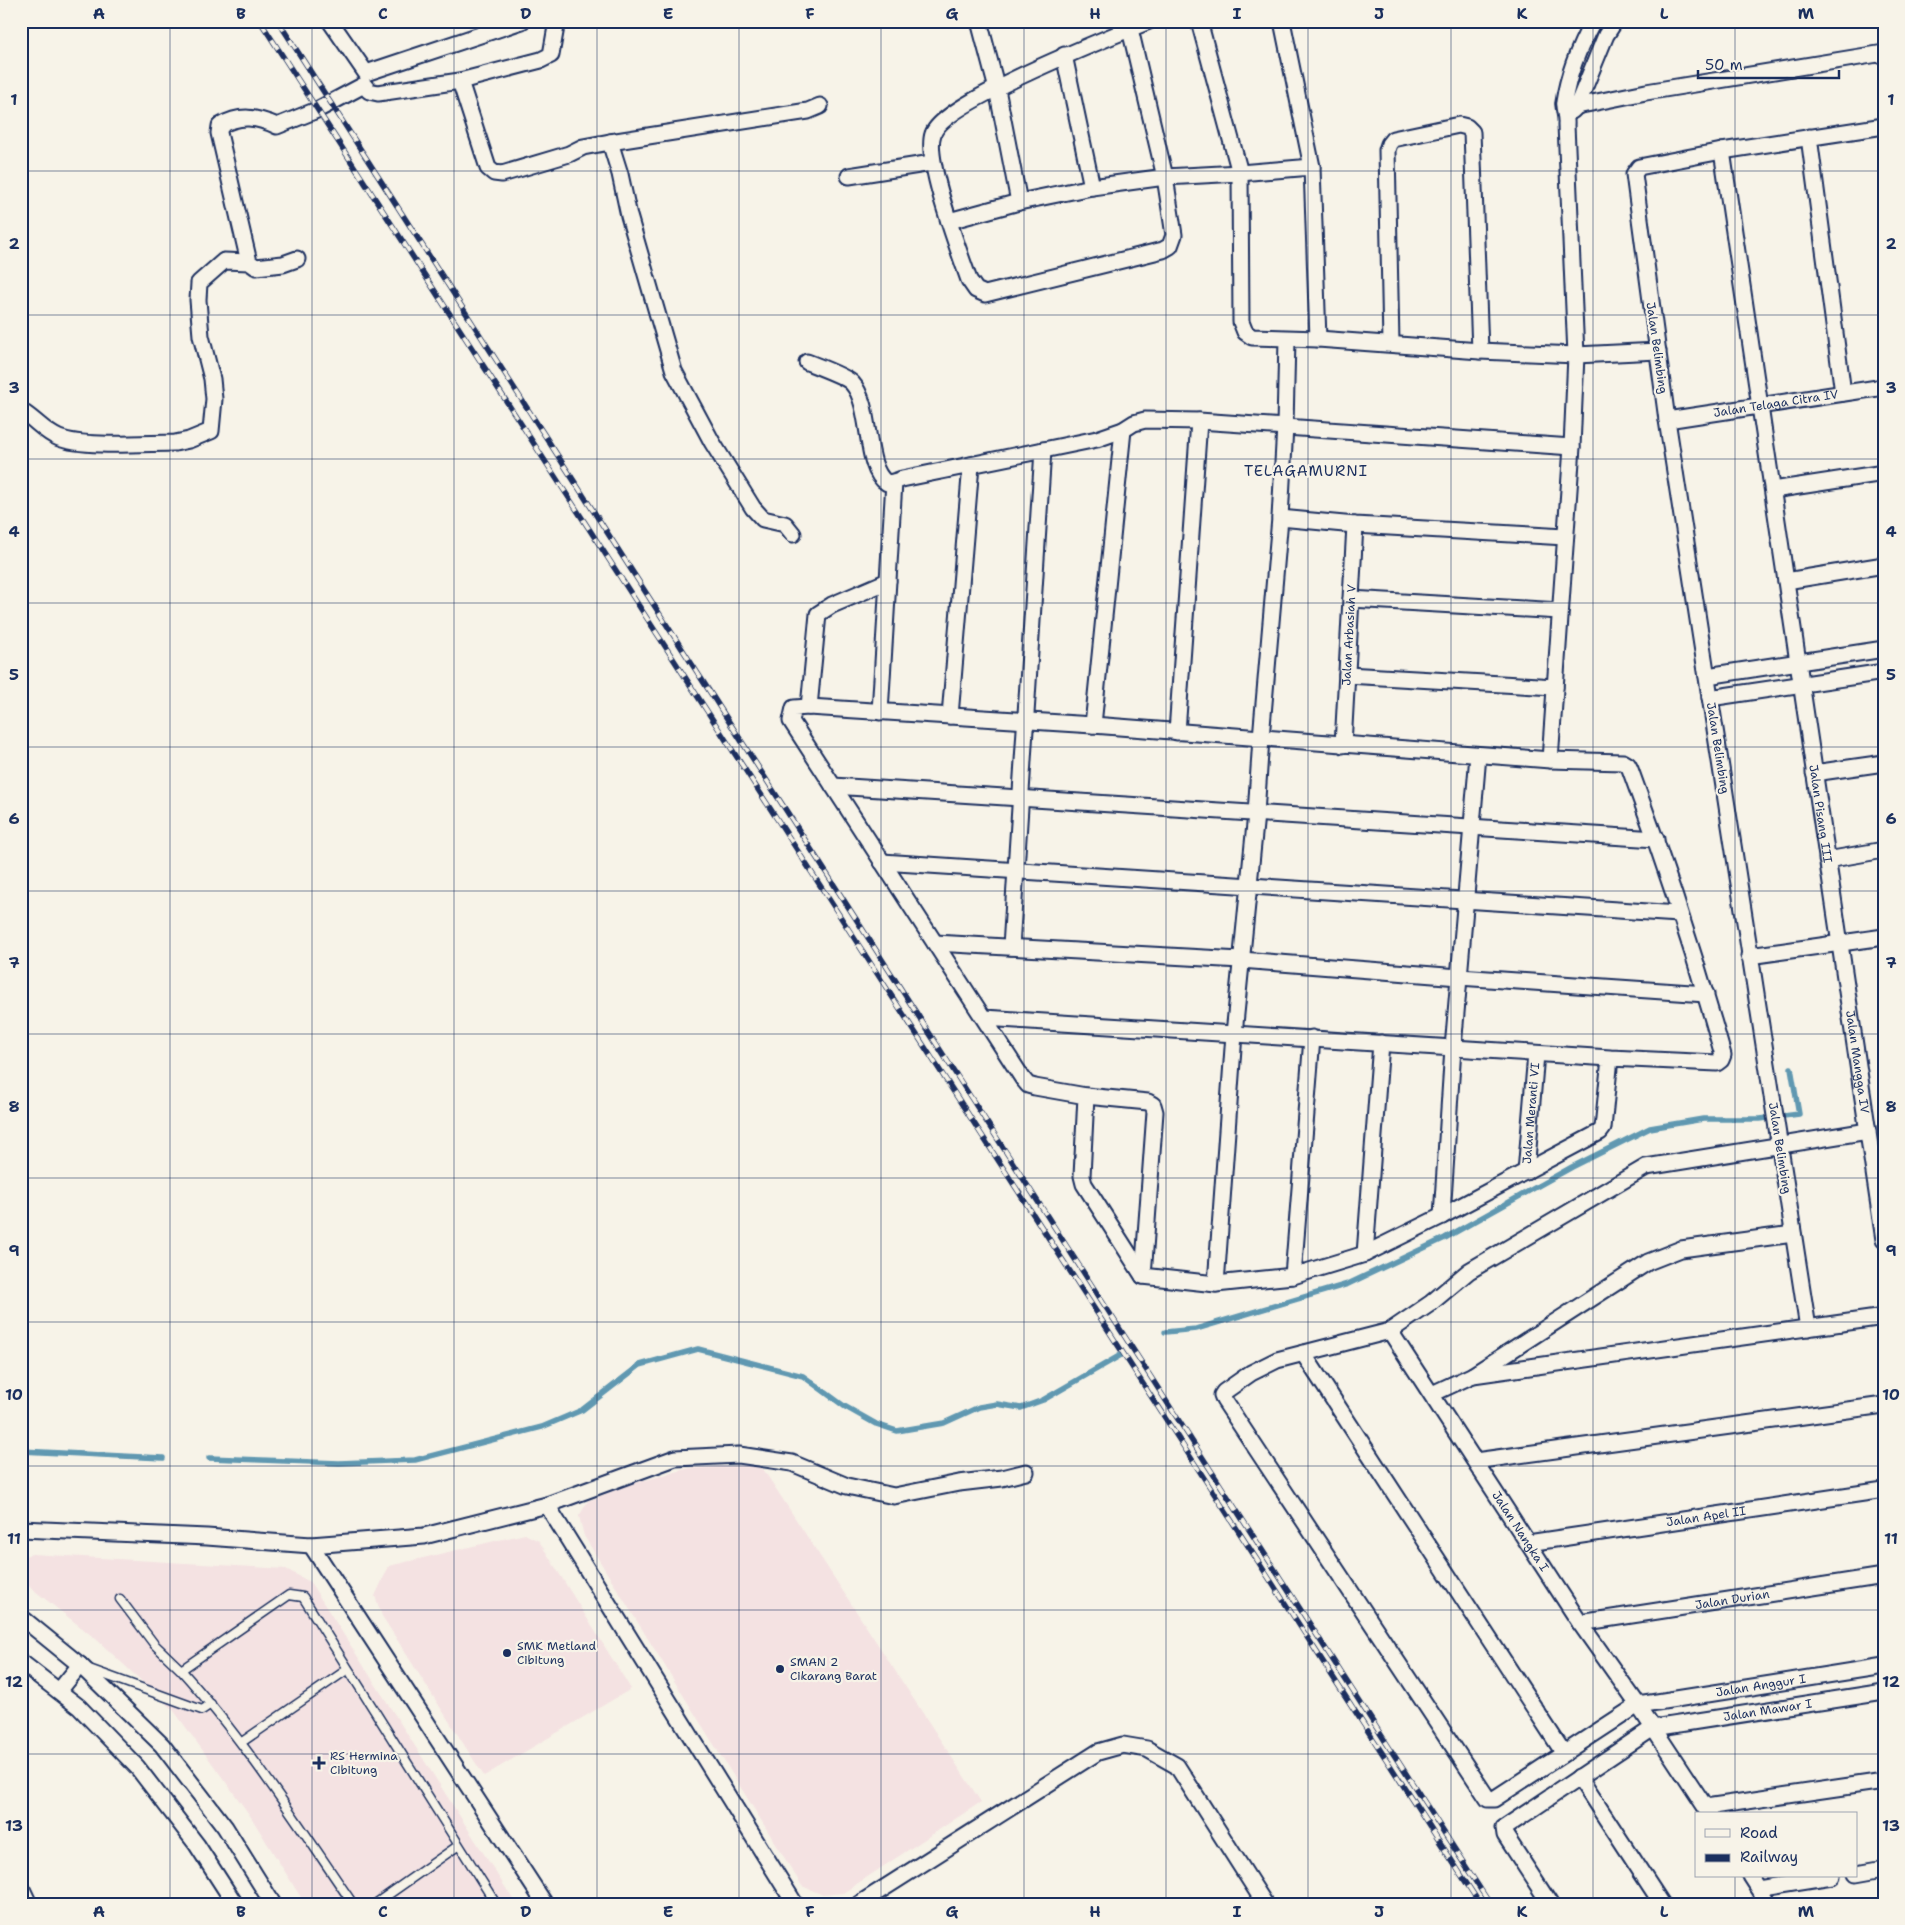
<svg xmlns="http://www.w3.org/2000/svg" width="1905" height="1925" viewBox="0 0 1905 1925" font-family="'Shantell Sans',sans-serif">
  <rect width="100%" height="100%" fill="#f7f3e8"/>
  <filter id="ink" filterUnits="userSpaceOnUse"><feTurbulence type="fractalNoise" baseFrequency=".02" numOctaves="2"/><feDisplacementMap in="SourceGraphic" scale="10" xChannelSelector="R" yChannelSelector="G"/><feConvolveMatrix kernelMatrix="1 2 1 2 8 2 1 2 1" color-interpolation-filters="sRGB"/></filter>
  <g filter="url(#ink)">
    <path fill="#f4e2e2" d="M750 1465 763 1469 981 1802 843 1893 823 1895 802 1886 584 1536 579 1516 588 1501 628 1485 689 1468Z
      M525 1534 539 1541 631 1689 484 1776 382 1616 375 1596 389 1566Z
      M32 1554 286 1569 310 1582 516 1904H305L249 1814 174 1711 96 1639 21 1580V1557Z"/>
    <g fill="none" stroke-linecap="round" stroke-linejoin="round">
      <path stroke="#6098b1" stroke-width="5.5" d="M1165 1332 1196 1329 1348 1284 1445 1238 1572 1167 1650 1128 1703 1119H1760L1799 1114 1791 1068
        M21 1451 163 1458
        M209 1458 339 1463 415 1460 542 1427 582 1410 640 1365 698 1349 803 1376 844 1406 876 1424 897 1431 944 1423 979 1407 997 1404 1021 1408 1043 1400 1121 1355"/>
      <defs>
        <path id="service" d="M120 1599 154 1644 181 1670
          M89 1669 202 1710 211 1704
          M242 1742 348 1669
          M353 1904C298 1824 246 1742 181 1670L289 1595 303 1597 496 1904
          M375 1904 459 1845"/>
        <g id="minor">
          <path d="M330 21 366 73 522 21"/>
          <path d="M979 21 997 89 1019 202"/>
          <path d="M1199 21 1240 173 1241 322 1245 332 1252 337 1318 339 1480 351 1576 355 1658 351"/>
          <path d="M1282 21 1312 167 1318 339"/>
          <path d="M1130 29 1165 177 1174 235 1170 246 1163 250 985 294 976 290 969 280C959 251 924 159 933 134 943 102 1113 36 1149 21"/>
          <path d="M1064 55 1092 187"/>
          <path d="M460 81 488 168 494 173 502 174 569 154 583 147 610 142 808 111 820 106"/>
          <path d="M1564 104 1577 106 1646 92 1884 53"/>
          <path d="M1572 111 1577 106 1606 35 1615 21"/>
          <path d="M1809 137 1843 393"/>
          <path d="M610 142 620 174 629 216 674 371 712 442 753 508 763 519 785 524 793 534"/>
          <path id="s1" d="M1722 151 1884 1240"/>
          <path d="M849 176 932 163"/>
          <path d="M949 221 1019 202 1092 187 1165 177 1240 173 1312 167"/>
          <path d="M297 259 283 264 256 267 249 262 219 133 220 126C240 114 257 117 277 126L317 110 364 85 369 91 378 93 460 81 541 60 551 55 557 21"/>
          <path d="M1391 343 1387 150 1389 144 1393 139 1459 125 1467 127 1472 132 1480 351"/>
          <path d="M807 362C817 366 847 377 852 383 873 406 863 468 887 483L894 482"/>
          <path d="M21 411C35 419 44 432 59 438 84 448 146 443 175 443L189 440 211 431 214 399 212 379 201 336 198 300 199 283 224 261 249 262"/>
          <path id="s2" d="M1667 420 1884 387"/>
          <path d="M1773 490 1884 473"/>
          <path d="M1280 518 1355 525 1565 537"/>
          <path d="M1786 581 1884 565"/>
          <path d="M1351 599 1560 611"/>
          <path d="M1347 675 1555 687"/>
          <path d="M1707 676 1884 649"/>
          <path d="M1710 698 1884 672"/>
          <path d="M809 707 818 614 832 605 888 581"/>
          <path d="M880 712 894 482 902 479 1097 439 1123 430 1134 423 1145 420 1199 421 1572 447"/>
          <path d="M950 716 971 465"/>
          <path d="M1093 725 1123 430"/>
          <path d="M1177 732 1199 421"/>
          <path id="s3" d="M1343 745 1355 525"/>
          <path d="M1550 760 1572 447 1576 355 1566 125C1567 115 1563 109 1564 102 1568 75 1580 45 1593 21"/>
          <path d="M1814 773 1884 763"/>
          <path d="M833 786 1656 839"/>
          <path d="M1827 860 1884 850"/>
          <path d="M882 862 1679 914"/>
          <path d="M935 943 1241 960 1459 977 1706 994"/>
          <path d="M1011 947 1043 450"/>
          <path d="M1749 956 1884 937"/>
          <path d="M984 1018 1610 1058 1717 1063 1721 1060 1723 1055C1696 959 1665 863 1630 769L1628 765 1623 762 1550 760 1093 725 809 707 794 708 791 721 1023 1079 1028 1085 1035 1087 1086 1096 1082 1176 1084 1184 1143 1276 1216 1284 1293 1276 1365 1254 1442 1216 1600 1132 1603 1128 1610 1058"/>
          <path d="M1086 1096 1148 1102 1153 1105 1155 1112 1143 1276"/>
          <path id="s4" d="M1868 1131 1646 1167 1469 1271 1431 1303 1390 1331 1277 1360 1251 1373 1224 1392 1222 1395 1224 1400 1488 1799H1494L1638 1705 1884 1666"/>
          <path id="s5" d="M1526 1172 1536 1054"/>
          <path d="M1442 1216 1453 1048 1478 755"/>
          <path d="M1365 1254 1381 1043"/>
          <path d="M1293 1276 1312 1038"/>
          <path d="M1216 1284 1234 1034 1256 814 1261 738 1280 518 1285 426 1287 339"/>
          <path d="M1808 1328 1667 420 1634 174 1639 167 1722 151 1884 126"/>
          <path id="s6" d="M1390 1331 1580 1623 1638 1705 1710 1814"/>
          <path d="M1303 1353 1563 1752"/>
          <path d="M1473 1375 1884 1317"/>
          <path d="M1432 1394 1473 1375 1648 1262 1681 1249 1793 1234"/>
          <path d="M1475 1461 1884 1405"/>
          <path d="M547 1505 795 1904"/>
          <path d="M21 1529 207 1537 311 1545 424 1536 547 1505 675 1458 739 1455 792 1463 847 1486 894 1496 959 1483 1002 1478 1026 1472"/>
          <path id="s7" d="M1528 1543 1884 1490"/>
          <path d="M311 1545 545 1904"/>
          <path d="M21 1617 80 1665 162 1745 225 1827 273 1904"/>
          <path id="s8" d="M1580 1623 1884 1576"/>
          <path d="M21 1662 79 1707 137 1767 197 1845 235 1904"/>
          <path d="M59 1691 80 1665"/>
          <path d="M1579 1777 1662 1904"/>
          <path d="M1706 1807 1884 1781"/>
          <path d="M1856 1873 1884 1868"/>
          <path d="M1750 1876 1768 1904"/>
          <path d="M21 1887 29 1904"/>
          <path d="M1758 1888 1832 1876"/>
          <path d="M859 1904 1098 1752 1123 1745 1147 1749 1177 1766 1265 1904"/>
          <path id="s9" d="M1550 1904 1505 1835 1504 1828 1653 1728 1884 1692"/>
        </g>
      </defs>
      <use href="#service" stroke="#1b2f5e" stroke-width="11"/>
      <use href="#minor" stroke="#1b2f5e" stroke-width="19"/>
      <use href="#service" stroke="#f7f3e8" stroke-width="8"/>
      <use href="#minor" stroke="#f7f3e8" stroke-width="15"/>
      <defs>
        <path id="rail" d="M260 21 1480 1904
          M278 21 1490 1904"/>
      </defs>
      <use href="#rail" stroke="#1b2f5e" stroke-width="5.5"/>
      <use href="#rail" stroke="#f7f3e8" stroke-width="4" stroke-dasharray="11" stroke-linecap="butt"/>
    </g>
  </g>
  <path fill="none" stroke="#1b2f5e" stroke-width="1" stroke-opacity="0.55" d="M170 21V1904M312 21V1904M454 21V1904M597 21V1904M739 21V1904M881 21V1904M1024 21V1904M1166 21V1904M1308 21V1904M1451 21V1904M1593 21V1904M1735 21V1814M21 171H1884M21 315H1884M21 459H1884M21 603H1884M21 747H1884M21 891H1884M21 1034H1884M21 1178H1884M21 1322H1884M21 1466H1884M21 1610H1884M21 1754H1884M1735 1876V1904"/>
  <g fill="#1b2f5e" stroke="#f7f3e8" stroke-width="2">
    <circle cx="507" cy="1653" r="5"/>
    <circle cx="780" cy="1669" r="5"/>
    <path d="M316.5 1755.5h5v5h5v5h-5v5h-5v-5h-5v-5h5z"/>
  </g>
  <g text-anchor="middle" stroke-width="4.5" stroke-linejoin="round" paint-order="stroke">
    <g font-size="12" fill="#1b2f5e" stroke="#f7f3e8">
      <text transform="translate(1657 348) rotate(82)" y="4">Jalan Belimbing</text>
      <text dy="4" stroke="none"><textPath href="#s2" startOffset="110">Jalan Telaga Citra IV</textPath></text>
      <text dy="4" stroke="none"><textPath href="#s3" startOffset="110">Jalan Arbasiah V</textPath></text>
      <text transform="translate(1718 748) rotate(81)" y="4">Jalan Belimbing</text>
      <text dy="4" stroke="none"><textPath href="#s1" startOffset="670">Jalan Pisang III</textPath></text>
      <text dy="4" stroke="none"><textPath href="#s1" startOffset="921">Jalan Mangga IV</textPath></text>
      <text dy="4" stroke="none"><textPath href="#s5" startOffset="59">Jalan Meranti VI</textPath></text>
      <text transform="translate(1780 1148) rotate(81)" y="4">Jalan Belimbing</text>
      <text dy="4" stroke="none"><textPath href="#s7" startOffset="180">Jalan Apel II</textPath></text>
      <text dy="4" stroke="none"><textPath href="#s6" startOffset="239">Jalan Nangka I</textPath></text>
      <text dy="4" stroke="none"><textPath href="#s8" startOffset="154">Jalan Durian</textPath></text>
      <text dy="4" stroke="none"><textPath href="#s4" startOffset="1498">Jalan Anggur I</textPath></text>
      <text dy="4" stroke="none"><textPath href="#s9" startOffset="385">Jalan Mawar I</textPath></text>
    </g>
    <g font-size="12" fill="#1b2f5e" stroke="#f7f3e8" text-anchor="start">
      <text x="517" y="1650">SMK Metland<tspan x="517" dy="14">Cibitung</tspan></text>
      <text x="790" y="1666">SMAN 2<tspan x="790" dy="14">Cikarang Barat</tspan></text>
      <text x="330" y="1760">RS Hermina<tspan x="330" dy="14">Cibitung</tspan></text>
    </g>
    <g font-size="15" letter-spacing="1" fill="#1b2f5e" stroke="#f7f3e8">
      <text x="1306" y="476">TELAGAMURNI</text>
    </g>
  </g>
  <rect width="1905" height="1925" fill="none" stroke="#f7f3e8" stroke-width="55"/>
  <rect x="1695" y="1812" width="162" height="65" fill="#f7f3e8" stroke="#9fa5b1"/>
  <rect x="1705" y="1829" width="25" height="8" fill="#f7f3e8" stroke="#9fa5b1"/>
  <text x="1740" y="1838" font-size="15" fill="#1b2f5e">Road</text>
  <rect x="1705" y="1854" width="25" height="8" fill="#1b2f5e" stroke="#9fa5b1"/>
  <text x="1740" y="1862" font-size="15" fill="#1b2f5e">Railway</text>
  <path d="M1698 70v8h141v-8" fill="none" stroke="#1b2f5e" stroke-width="2.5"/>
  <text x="1705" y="70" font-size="15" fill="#1b2f5e" stroke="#f7f3e8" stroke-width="4" paint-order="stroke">50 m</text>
  <rect x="28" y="28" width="1850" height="1870" fill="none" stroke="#1b2f5e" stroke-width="2"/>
  <g font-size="16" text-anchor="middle" font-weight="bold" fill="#1b2f5e">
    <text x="99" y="19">A</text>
    <text x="241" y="19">B</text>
    <text x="383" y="19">C</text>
    <text x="526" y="19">D</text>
    <text x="668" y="19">E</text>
    <text x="810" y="19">F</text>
    <text x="952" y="19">G</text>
    <text x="1095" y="19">H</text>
    <text x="1237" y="19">I</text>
    <text x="1379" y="19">J</text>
    <text x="1522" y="19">K</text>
    <text x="1664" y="19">L</text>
    <text x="1806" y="19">M</text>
    <text x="14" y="105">1</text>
    <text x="1891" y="105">1</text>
    <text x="14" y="249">2</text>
    <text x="1891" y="249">2</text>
    <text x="14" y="393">3</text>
    <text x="1891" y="393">3</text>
    <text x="14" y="537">4</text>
    <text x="1891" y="537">4</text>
    <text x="14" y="680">5</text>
    <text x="1891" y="680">5</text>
    <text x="14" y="824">6</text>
    <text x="1891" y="824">6</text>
    <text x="14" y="968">7</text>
    <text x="1891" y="968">7</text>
    <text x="14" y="1112">8</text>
    <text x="1891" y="1112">8</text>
    <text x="14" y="1256">9</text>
    <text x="1891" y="1256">9</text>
    <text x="14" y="1400">10</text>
    <text x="1891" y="1400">10</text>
    <text x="14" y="1544">11</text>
    <text x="1891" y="1544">11</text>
    <text x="14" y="1687">12</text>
    <text x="1891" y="1687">12</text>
    <text x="14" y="1831">13</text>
    <text x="1891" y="1831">13</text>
    <text x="99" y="1917">A</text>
    <text x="241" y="1917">B</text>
    <text x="383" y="1917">C</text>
    <text x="526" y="1917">D</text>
    <text x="668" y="1917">E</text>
    <text x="810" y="1917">F</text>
    <text x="952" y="1917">G</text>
    <text x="1095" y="1917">H</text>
    <text x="1237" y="1917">I</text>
    <text x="1379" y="1917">J</text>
    <text x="1522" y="1917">K</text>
    <text x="1664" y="1917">L</text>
    <text x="1806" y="1917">M</text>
  </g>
</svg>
